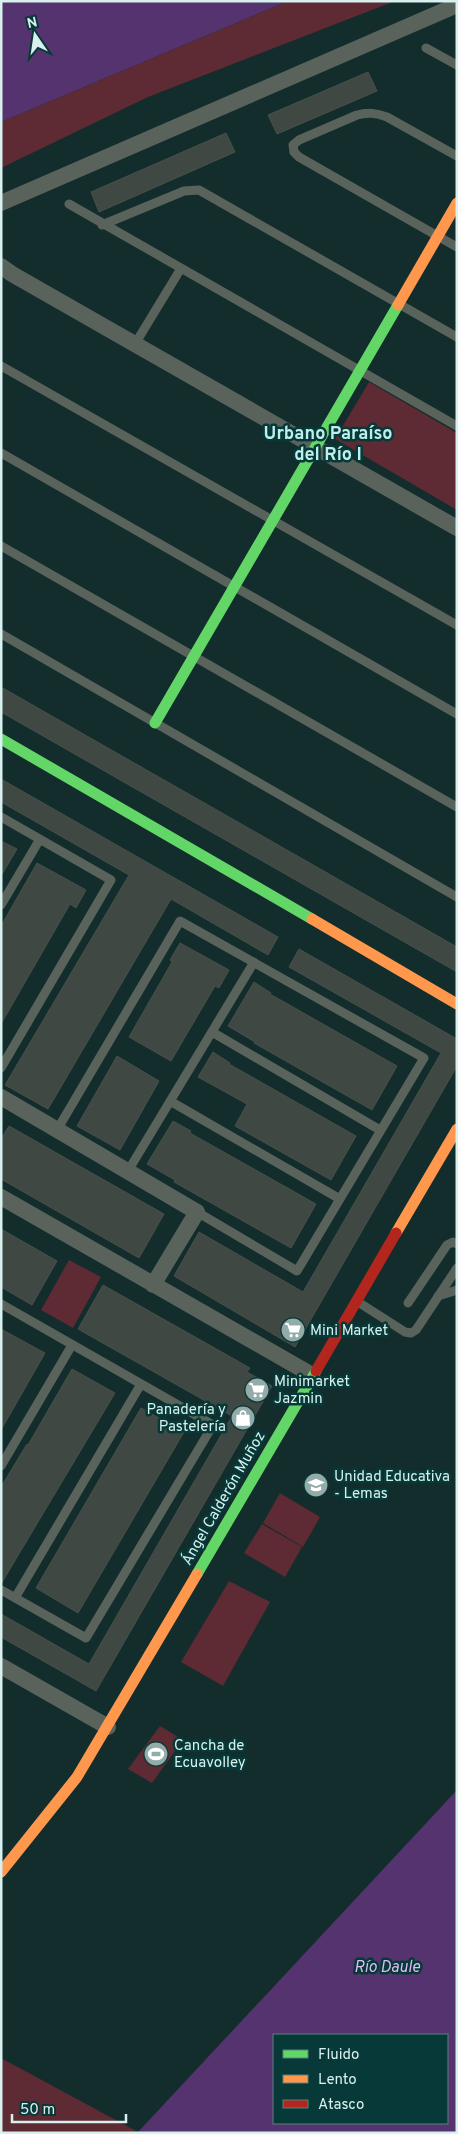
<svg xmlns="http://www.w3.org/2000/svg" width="458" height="2134" viewBox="0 0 458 2134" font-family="Overpass,sans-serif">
  <rect width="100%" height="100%" fill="#122d2c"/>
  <path fill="#5e2a34" d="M288 1H395L148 97 1 168V122Z
    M369 382 457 433V510L335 439Z
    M69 1260 101 1277 73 1328 41 1310Z
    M280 1493 320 1517 303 1547 263 1523Z
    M262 1524 302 1547 285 1577 244 1553Z
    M229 1581 270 1602 223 1686 181 1662Z
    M160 1726 183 1740 152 1783 128 1769Z
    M1 2058 138 2132 1 2133Z"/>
  <path fill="#55336e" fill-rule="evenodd" d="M1 1H288L1 122Z
    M457 1790V2133H138V2132ZM274 2035H447V2123H274Z"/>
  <path fill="#3f4842" stroke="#48504b" d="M368 72 377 91 277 134 268 115Z
    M226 133 235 152 99 212 91 192Z
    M1 687 457 947V972L1 712Z
    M1 779 278 937 268 955 171 899 48 1109 5 1085 129 875 1 802Z
    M1 841 17 849 1 876Z
    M37 863 86 890 76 908 70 904 1 1024V926Z
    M180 943 229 970 219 988 215 986 171 1061 129 1037 172 962 170 960Z
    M299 949 457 1039V1066L295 1347 174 1276 199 1232 303 1292 441 1053 289 967Z
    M254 982 271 993 270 994 397 1066 372 1110 254 1043 255 1042 228 1026Z
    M213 1052 230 1063 229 1064 356 1136 331 1180 235 1126 247 1104 198 1077Z
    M117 1056 159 1081 120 1150 77 1126Z
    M173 1121 191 1131 190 1133 316 1204 291 1248 174 1182 175 1180 147 1164Z
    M9 1126 164 1214 139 1258 1 1179V1139Z
    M1 1229 57 1261 32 1305 1 1287Z
    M103 1285 250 1368 247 1372 272 1386 96 1691 1 1637V1614L89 1664 232 1416 78 1329Z
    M1 1329 45 1353 1 1430Z
    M72 1369 115 1393 1 1584V1487L27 1444 28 1445Z
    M141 1408 184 1432 78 1613 36 1588Z"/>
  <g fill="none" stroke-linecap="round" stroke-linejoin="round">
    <path stroke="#5a635b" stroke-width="9" d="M426 48 457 65
      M457 156 387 117C376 113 368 112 357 115L299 140 293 145 294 152 299 157 457 247
      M69 204 457 426
      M102 225 184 191 199 190 457 337
      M135 344 180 270
      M1 366 457 625
      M1 453 457 714
      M1 546 457 807
      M1 634 457 897
      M1 817 111 880 1 1068
      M1 905 40 839
      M212 1032 380 1130
      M170 1101 340 1199
      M57 1130 180 921 424 1058 297 1271 197 1212
      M128 1171 254 962
      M438 1296 457 1290
      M358 1302 405 1332 411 1333 416 1330 457 1268
      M408 1303 447 1245 453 1242 457 1244
      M1 1304 213 1425 86 1638 1 1590
      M1 1466 72 1345
      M15 1598 141 1384"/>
    <path stroke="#5a635b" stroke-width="16" d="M1 203 457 5
      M1 266 12 274 457 528
      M1 1097 197 1212 153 1285
      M1 1197 312 1375
      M1 1666 108 1727"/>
    <path stroke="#63d668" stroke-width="11" d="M155 723 398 305
      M1 739 312 919
      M197 1574 316 1371"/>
    <path stroke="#ff974d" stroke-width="11" d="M398 305 457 203
      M312 919 457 1004
      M396 1233 457 1129
      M1 1872 77 1777 197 1574"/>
    <path stroke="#b3261e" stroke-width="11" d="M316 1371 396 1233"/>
  </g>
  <defs>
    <symbol id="supermarket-disc" viewBox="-11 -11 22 22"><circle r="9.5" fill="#93acaa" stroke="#063937"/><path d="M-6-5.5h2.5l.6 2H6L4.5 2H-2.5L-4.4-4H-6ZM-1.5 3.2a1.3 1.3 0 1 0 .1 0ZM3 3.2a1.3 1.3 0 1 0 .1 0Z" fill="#fff"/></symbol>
    <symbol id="shop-disc" viewBox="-11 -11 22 22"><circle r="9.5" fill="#93acaa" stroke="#063937"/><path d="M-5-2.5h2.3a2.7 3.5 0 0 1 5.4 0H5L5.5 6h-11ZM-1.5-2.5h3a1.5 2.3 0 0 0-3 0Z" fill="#fff"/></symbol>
    <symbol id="school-disc" viewBox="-11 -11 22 22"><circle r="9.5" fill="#93acaa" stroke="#063937"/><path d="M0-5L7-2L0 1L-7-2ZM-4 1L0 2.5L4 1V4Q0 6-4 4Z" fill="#fff"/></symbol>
    <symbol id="stadium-disc" viewBox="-11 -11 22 22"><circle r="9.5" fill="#93acaa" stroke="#063937"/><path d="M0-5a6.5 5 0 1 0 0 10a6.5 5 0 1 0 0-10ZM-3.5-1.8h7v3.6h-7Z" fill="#fff"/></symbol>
  </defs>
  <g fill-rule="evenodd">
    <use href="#supermarket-disc" x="279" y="1316" width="28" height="28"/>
    <use href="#supermarket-disc" x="243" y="1376" width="28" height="28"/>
    <use href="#shop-disc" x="229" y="1404" width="28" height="28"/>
    <use href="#school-disc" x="302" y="1471" width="28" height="28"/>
    <use href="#stadium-disc" x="142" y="1740" width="28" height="28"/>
  </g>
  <g text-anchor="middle" stroke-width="5" stroke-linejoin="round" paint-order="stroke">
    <g font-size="15" fill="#d8f0ee" stroke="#063937" text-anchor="start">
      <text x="310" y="1335">Mini Market</text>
      <text x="274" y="1386">Minimarket<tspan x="274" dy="17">Jazmin</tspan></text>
      <text x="226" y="1414" text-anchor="end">Panadería y<tspan x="226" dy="17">Pastelería</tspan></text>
      <text x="334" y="1481">Unidad Educativa<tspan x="334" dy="17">- Lemas</tspan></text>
      <text x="174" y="1750">Cancha de<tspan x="174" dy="17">Ecuavolley</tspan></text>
    </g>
    <g font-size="15" fill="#d8f0ee" stroke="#063937">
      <text transform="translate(223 1498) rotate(-60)" y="5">Ángel Calderón Muñoz</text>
    </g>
    <g font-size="16" font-style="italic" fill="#debcf4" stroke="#063937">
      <text x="387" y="1972">Río Daule</text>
    </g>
    <g font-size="18" font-weight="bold" fill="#bdefec" stroke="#063937">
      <text x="328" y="439">Urbano Paraíso<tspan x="328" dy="21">del Río I</tspan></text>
    </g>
  </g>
  <rect width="458" height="2134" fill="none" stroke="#d8f0ee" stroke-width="5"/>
  <rect x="273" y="2034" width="175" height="90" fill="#063937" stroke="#5a8280"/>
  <rect x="283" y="2050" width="25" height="8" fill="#63d668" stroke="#5a8280"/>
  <text x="318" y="2059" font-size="15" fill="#d8f0ee">Fluido</text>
  <rect x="283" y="2075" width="25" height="8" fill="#ff974d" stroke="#5a8280"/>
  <text x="318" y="2084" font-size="15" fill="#d8f0ee">Lento</text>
  <rect x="283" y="2100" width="25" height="8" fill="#b3261e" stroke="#5a8280"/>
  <text x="318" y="2109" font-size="15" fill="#d8f0ee">Atasco</text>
  <g transform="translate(35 35) rotate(347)" stroke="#063937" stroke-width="4" paint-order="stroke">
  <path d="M0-4L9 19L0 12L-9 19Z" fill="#d8f0ee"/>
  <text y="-8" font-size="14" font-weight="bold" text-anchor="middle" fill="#d8f0ee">N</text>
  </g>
  <path d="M12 2114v8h114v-8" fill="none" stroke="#d8f0ee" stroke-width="2.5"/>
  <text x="20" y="2114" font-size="15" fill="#d8f0ee" stroke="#063937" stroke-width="4" paint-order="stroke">50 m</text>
</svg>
